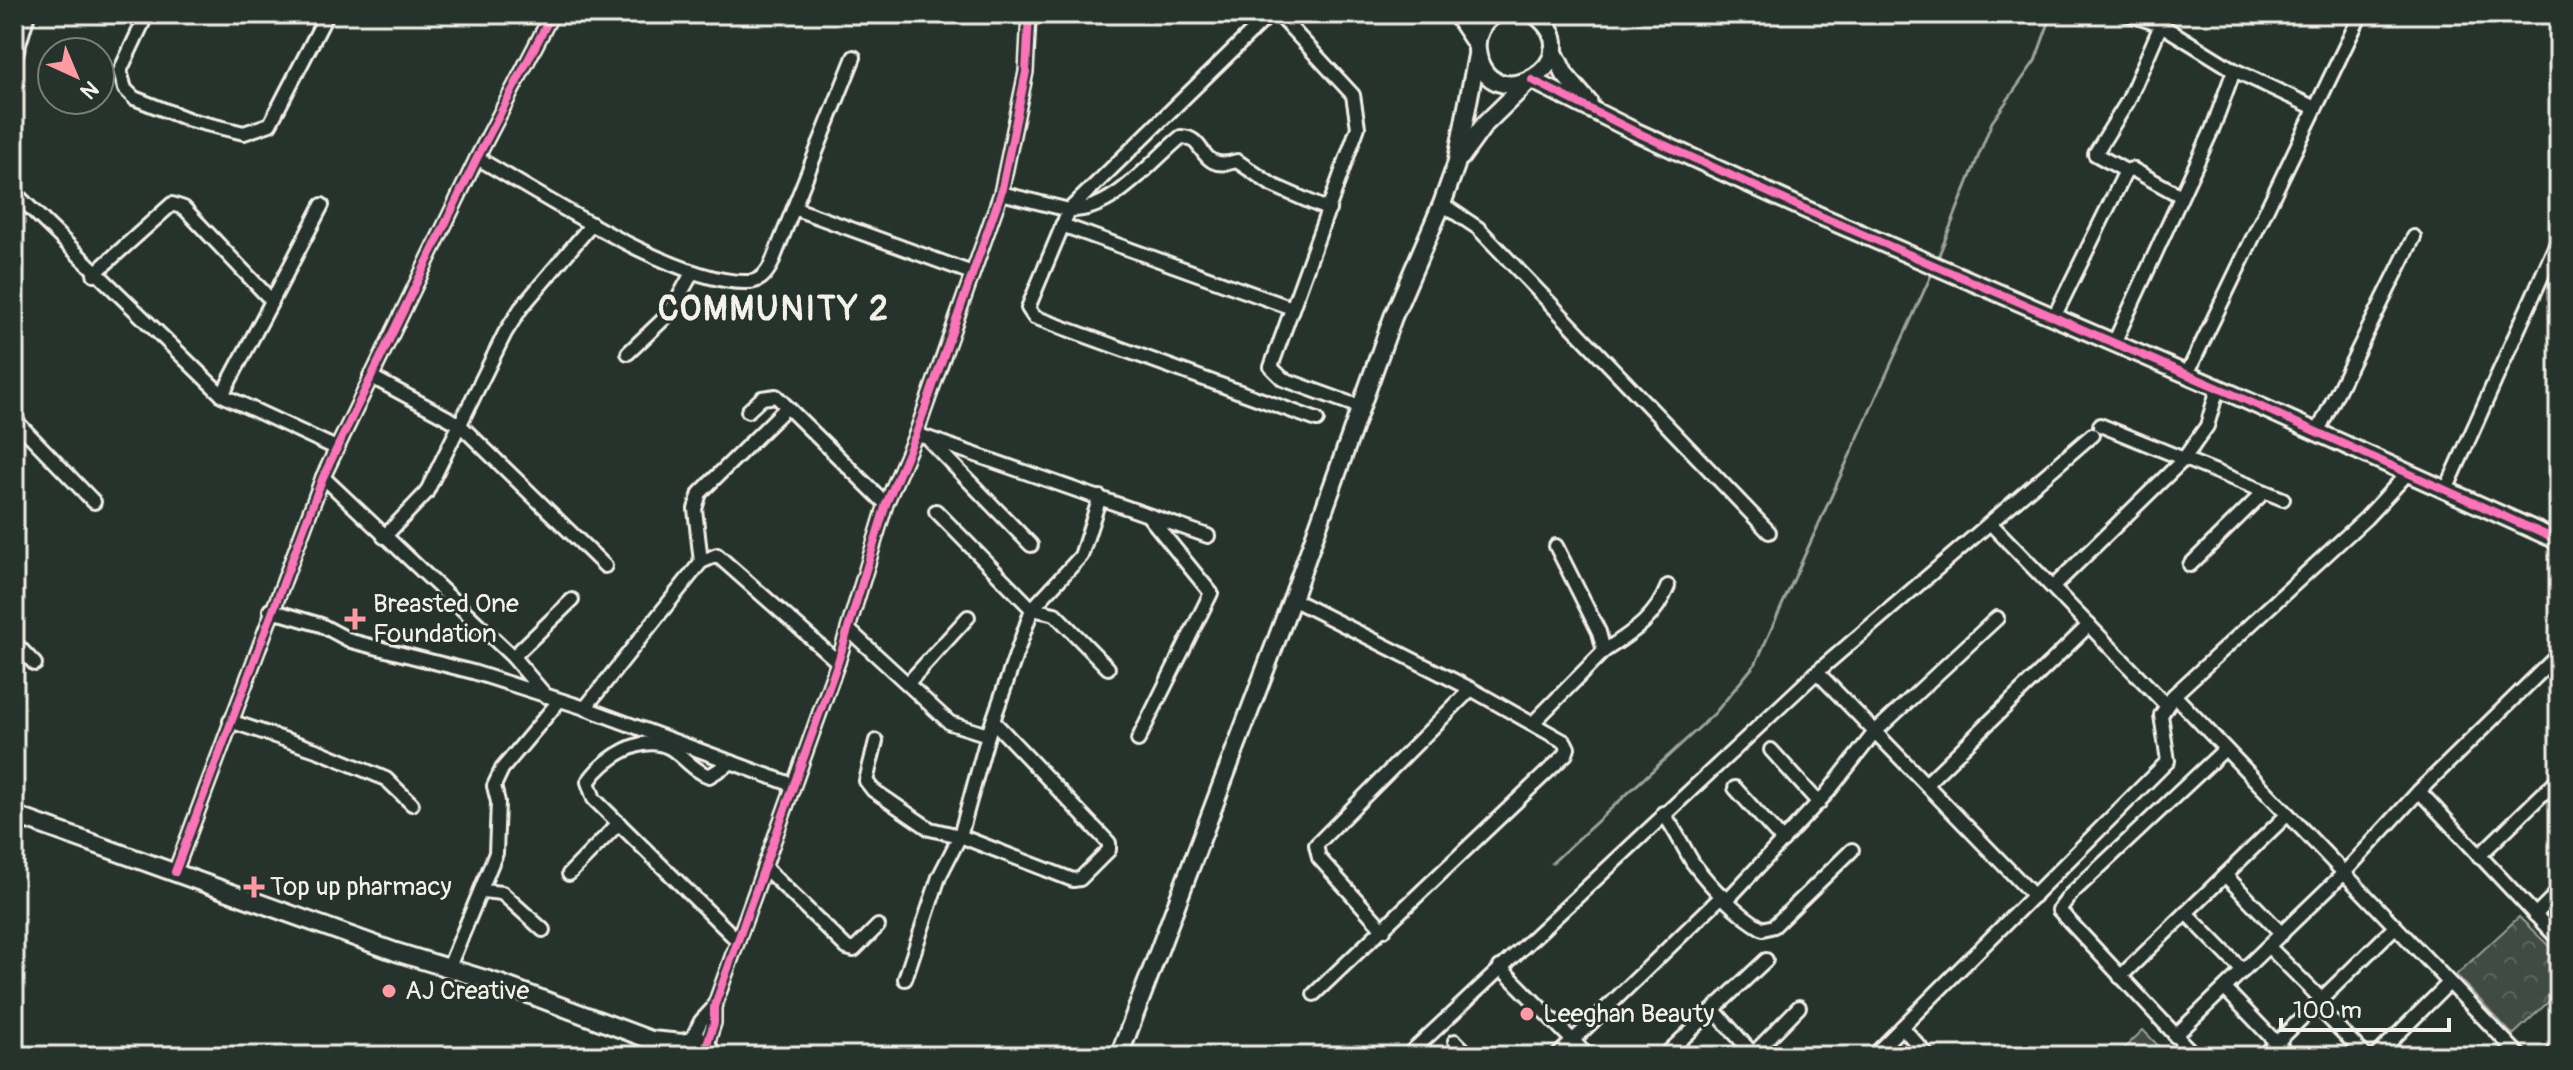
<svg xmlns="http://www.w3.org/2000/svg" width="2573" height="1070" font-family="Pangolin,sans-serif">
  <style>
    .green { fill: #414b45; stroke: #9a9e96; stroke-width: 2 }
    .park { fill: url(#park-crowns); stroke: #9a9e96; stroke-width: 2 }
    .lines { fill: none; stroke-linecap: round; stroke-linejoin: round }
    .stream { stroke: #9fa39b; stroke-width: 3 }
    .street-casing { stroke: #f4f1e8; stroke-width: 18 }
    .secondary-casing { stroke: #f4f1e8; stroke-width: 22 }
    .street { stroke: #26332d; stroke-width: 12 }
    .secondary { stroke: #26332d; stroke-width: 16 }
    .cycleway-casing { stroke: #26332d; stroke-width: 13 }
    .cycleway { stroke: #fb73b8; stroke-width: 8 }
    .poi-dot { fill: #ff9aa2; stroke: #26332d; stroke-width: 3 }
    .labels { text-anchor: middle; dominant-baseline: central; stroke-width: 6; stroke-linejoin: round; paint-order: stroke }
    .poi-label { font-size: 26px; fill: #f4f1e8; stroke: #26332d; text-anchor: start }
    .district-label { font-size: 34px; font-weight: bold; letter-spacing: 2px; fill: #f4f1e8; stroke: #26332d }
  </style>
  <defs>
    <pattern id="park-crowns" width="20" height="18" patternUnits="userSpaceOnUse" patternTransform="scale(2)"><rect width="20" height="18" fill="#414b45"/><path d="M2 6a3 3 0 1 1 6 0M12 15a3 3 0 1 1 6 0" fill="none" stroke="#5d6560"/></pattern>
  </defs>
  <rect width="100%" height="100%" fill="#26332d"/>
  <filter id="ink" filterUnits="userSpaceOnUse"><feTurbulence type="fractalNoise" baseFrequency=".0125" numOctaves="2"/><feDisplacementMap in="SourceGraphic" scale="16" xChannelSelector="R" yChannelSelector="G"/><feConvolveMatrix kernelMatrix="1 2 1 2 8 2 1 2 1" color-interpolation-filters="sRGB"/></filter>
  <g filter="url(#ink)">
    <!-- green -->
    <polygon class="green" points="2143,1030 2168,1056 2116,1056"/>
    <!-- park -->
    <polygon class="park" points="2519,917 2559,956 2559,992 2513,1035 2456,975"/>
    <g class="lines">
      <!-- stream -->
      <g class="stream">
        <polyline points="1937,260 1992,122 2035,61 2052,14"/>
        <polyline points="1552,863 1715,713 1756,663 1933,271"/>
      </g>
      <defs>
        <g id="street">
          <polyline points="147,14 120,71 125,89 134,98 190,120 244,133 270,124 327,14"/>
          <polyline points="1278,14 1353,95 1358,127 1271,367 1283,379 1360,407"/>
          <polyline points="2165,14 2161,25 2234,70 2313,107"/>
          <path d="M477,158C541,194 678,285 748,282C760,282 766,274 771,265L854,57"/>
          <polyline points="2126,171 2095,154 2128,101 2161,25 2127,14"/>
          <polyline points="14,192 222,395 336,448"/>
          <polyline points="1001,193 1069,210 1270,14"/>
          <polyline points="1442,204 1478,228 1769,532"/>
          <polyline points="796,209 972,273"/>
          <polyline points="1062,225 1292,308"/>
          <polyline points="94,274 172,204 184,208 272,301 222,395"/>
          <polyline points="272,301 322,205"/>
          <polyline points="2054,317 2126,171 2132,169 2181,196"/>
          <polyline points="2114,343 2212,130 2234,70"/>
          <polyline points="628,353 670,313 692,273"/>
          <polyline points="2187,374 2361,14"/>
          <polyline points="370,376 459,424 605,566"/>
          <polyline points="748,411 762,398 776,396 886,504"/>
          <polyline points="14,419 94,502"/>
          <path d="M1317,420L1034,317L1028,308L1069,210C1113,212 1149,163 1181,137C1208,137 1197,173 1237,161L1272,185L1329,210"/>
          <polyline points="2100,425 2283,499"/>
          <polyline points="2317,433 2414,237"/>
          <polyline points="916,434 1208,536"/>
          <polyline points="930,441 1031,545"/>
          <polyline points="323,477 513,657 546,696"/>
          <polyline points="2447,488 2559,238"/>
          <polyline points="936,511 1032,609 1055,614 1108,668"/>
          <polyline points="1991,524 2166,705"/>
          <polyline points="384,537 426,493 505,333 521,308 592,224"/>
          <polyline points="701,562 695,509 700,493 787,407"/>
          <polyline points="2190,565 2264,492"/>
          <polyline points="2053,587 2183,460 2207,426 2218,388"/>
          <polyline points="1292,599 1471,689 1565,742 1568,748 1566,754 1314,994"/>
          <polyline points="270,610 321,625 351,641 473,672 585,708 701,562 717,555 838,662"/>
          <polyline points="849,630 950,723 988,735"/>
          <polyline points="14,642 35,664"/>
          <path d="M1604,651C1633,632 1655,619 1668,586"/>
          <polyline points="513,657 572,600"/>
          <polyline points="1817,672 2034,896"/>
          <polyline points="908,683 968,617"/>
          <polyline points="2174,695 2344,873 2419,791 2559,654"/>
          <polyline points="585,708 793,785"/>
          <polyline points="230,721 319,751 386,779 412,804"/>
          <polyline points="1532,724 1604,651 1599,632 1556,546"/>
          <polyline points="1138,740 1211,593 1150,518"/>
          <polyline points="876,741 866,781 873,790 930,829 960,836 1073,880 1080,879 1109,850 1109,843 993,721"/>
          <polyline points="1771,750 1819,803"/>
          <path d="M732,762L709,776C694,771 685,758 672,749C643,731 604,759 588,782L594,799L738,941"/>
          <polyline points="1926,784 2089,625"/>
          <polyline points="1735,788 1783,841"/>
          <polyline points="2419,791 2559,940"/>
          <path d="M1663,813C1675,829 1683,847 1693,863C1710,886 1738,915 1763,929L1774,926L1852,850"/>
          <polyline points="2479,856 2559,778"/>
          <polyline points="765,868 847,948 854,950 878,926"/>
          <polyline points="175,872 323,477 477,158 552,14"/>
          <polyline points="569,874 619,823"/>
          <polyline points="2225,875 2282,934"/>
          <polyline points="482,891 502,893 543,930"/>
          <polyline points="1727,900 1828,792 1875,732 1997,618"/>
          <polyline points="2186,913 2243,971"/>
          <polyline points="2535,915 2559,891"/>
          <polyline points="1384,930 1319,858 1316,845 1471,689"/>
          <polyline points="2269,947 2321,999"/>
          <polyline points="449,967 496,853 498,802 494,786 502,769 559,701"/>
          <polyline points="1500,967 1588,1056"/>
          <polyline points="2120,977 2288,814"/>
          <polyline points="905,979 939,877 960,836 988,735 1032,609 1081,556 1100,497"/>
          <polyline points="2225,989 2289,1056"/>
          <polyline points="2316,1005 2366,1056"/>
          <polyline points="1714,1010 1753,1054"/>
          <polyline points="1902,1027 1928,1056"/>
          <polyline points="2175,1036 2344,873 2520,1056"/>
          <polyline points="692,1039 701,1021 714,1007"/>
          <polyline points="1455,1041 1470,1056"/>
          <polyline points="707,1044 714,1023 714,1007 838,662 886,504 916,434 1001,193 1026,72 1029,14"/>
          <polyline points="14,1053 21,1056"/>
          <polyline points="1407,1056 1817,672 2092,435"/>
          <polyline points="1557,1056 1723,895"/>
          <polyline points="1664,1056 1766,960"/>
          <polyline points="1751,1056 1799,1007"/>
          <polyline points="1873,1056 2168,761 2161,715 2174,695 2366,518 2408,473"/>
          <polyline points="2195,1056 2059,910 2071,894 2224,750"/>
          <polyline points="2263,1056 2394,928"/>
          <polyline points="2376,1056 2448,984"/>
          <polyline points="2551,1056 2559,1048"/>
        </g>
        <g id="secondary">
          <polyline points="1456,14 1476,44"/>
          <path d="M1496,14C1483,21 1475,35 1477,50C1486,125 1599,60 1534,14"/>
          <polyline points="1553,50 1565,75 1589,103"/>
          <polyline points="14,54 26,14"/>
          <polyline points="1532,80 1634,131 1820,216 2230,393 2559,541"/>
          <polyline points="1461,157 1484,125 1527,83"/>
          <polyline points="14,815 396,952 501,984 651,1040 672,1056"/>
          <polyline points="651,1040 683,1043 698,1039 707,1044 712,1056"/>
          <polyline points="1119,1056 1292,599 1393,317 1442,204 1456,165 1477,55"/>
        </g>
      </defs>
      <!-- street casing -->
      <use href="#street" class="street-casing"/>
      <!-- secondary casing -->
      <use href="#secondary" class="secondary-casing"/>
      <!-- street -->
      <use href="#street" class="street"/>
      <!-- secondary -->
      <use href="#secondary" class="secondary"/>
      <defs>
        <g id="cycleway">
          <polyline points="1532,80 1634,131 1820,216 2230,393 2559,541"/>
          <polyline points="175,872 323,477 477,158 552,14"/>
          <polyline points="707,1044 714,1023 714,1007 838,662 886,504 916,434 1001,193 1026,72 1029,14"/>
        </g>
      </defs>
      <!-- cycleway casing -->
      <use href="#cycleway" class="cycleway-casing"/>
      <!-- cycleway -->
      <use href="#cycleway" class="cycleway"/>
    </g>
  </g>
  <!-- markers -->
  <g class="poi-dot">
    <path d="M351 607h8v8h8v8h-8v8h-8v-8h-8v-8h8z"/>
    <path d="M250 875h8v8h8v8h-8v8h-8v-8h-8v-8h8z"/>
    <circle cx="389" cy="991" r="8"/>
    <circle cx="1527" cy="1014" r="8"/>
  </g>
  <g class="labels">
    <!-- poi labels -->
    <g class="poi-label">
      <text x="373" y="604">Breasted One<tspan x="373" dy="30">Foundation</tspan></text>
      <text x="270" y="887">Top up pharmacy</text>
      <text x="405" y="991">AJ Creative</text>
      <text x="1543" y="1014">Leeghan Beauty</text>
    </g>
    <!-- district labels -->
    <g class="district-label">
      <text x="774" y="309">COMMUNITY 2</text>
    </g>
  </g>
  <!-- margin -->
  <rect width="2573" height="1070" fill="none" stroke="#26332d" stroke-width="48"/>
  <rect x="24" y="24" width="2525" height="1022" fill="none" stroke="#f4f1e8" stroke-width="3" filter="url(#ink)"/>
  <!-- north arrow -->
  <g transform="translate(76 76) rotate(136)"><circle r="38" fill="#26332d" stroke="#787f78" stroke-width="2"/>
  <path d="M0-6L14 30L0 20L-14 30Z" fill="#ff9aa2"/>
  <text y="-12" font-size="22" font-weight="bold" text-anchor="middle" fill="#f4f1e8">N</text>
  </g>
  <!-- scale -->
  <path d="M2281 1018v12h168v-12" fill="none" stroke="#f4f1e8" stroke-width="4"/>
  <text x="2293" y="1018" font-size="24" fill="#f4f1e8" stroke="#26332d" stroke-width="6" paint-order="stroke">100 m</text>
</svg>
